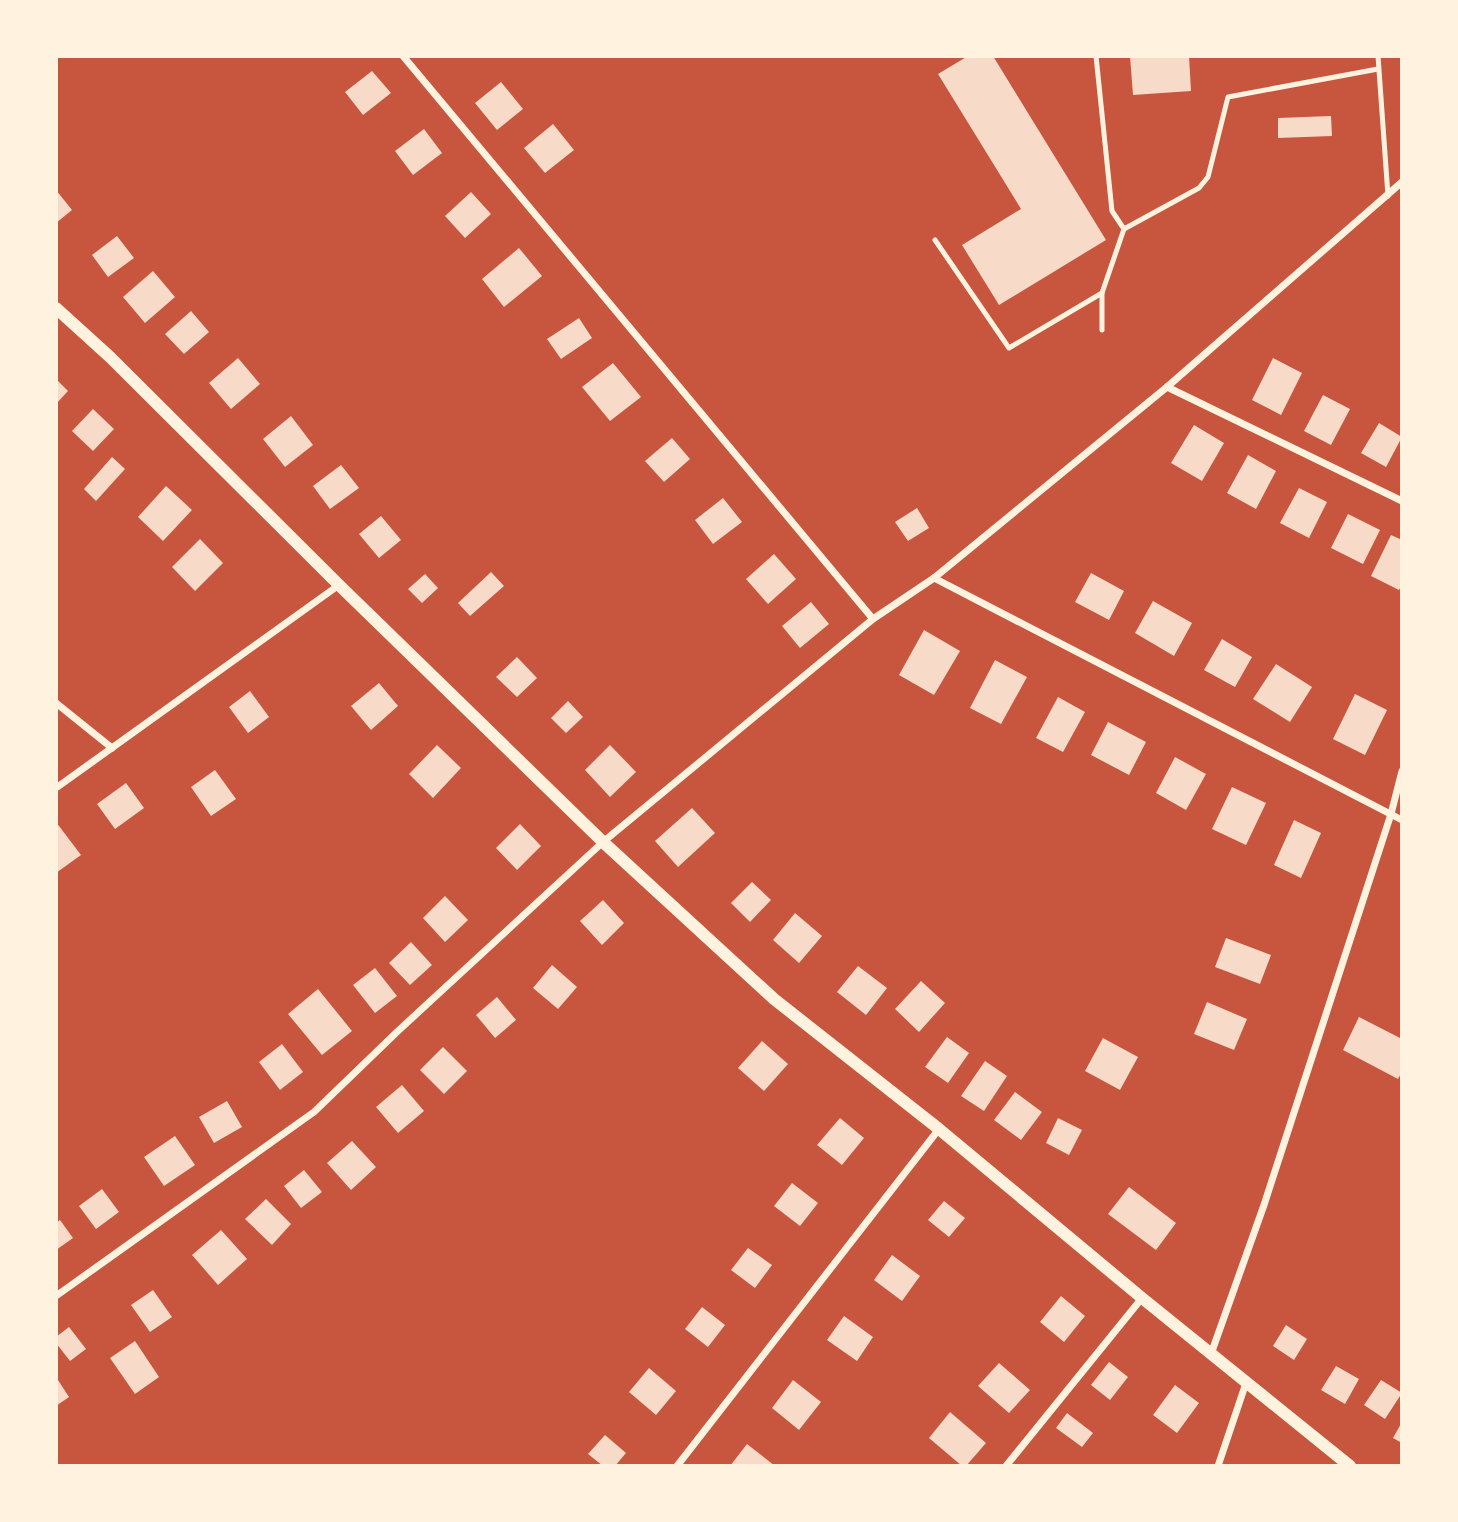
<svg xmlns="http://www.w3.org/2000/svg" width="1458" height="1522" font-family="'DejaVu Sans',sans-serif">
  <style>
    .building { fill: #f7dbc8 }
    .lines { fill: none; stroke-linecap: round; stroke-linejoin: round }
    .service { stroke: #fff3e0; stroke-width: 5 }
    .minor { stroke: #fff3e0; stroke-width: 7 }
    .tertiary { stroke: #fff3e0; stroke-width: 12 }
  </style>
  <rect width="100%" height="100%" fill="#c8553d"/>
  <!-- building -->
  <g class="building">
    <polygon points="968,56 993,56 1106,240 999,305 962,245 1021,209 938,74"/>
    <polygon points="1130,56 1189,56 1191,91 1133,95"/>
    <polygon points="372,71 391,93 363,115 345,92"/>
    <polygon points="501,82 523,109 497,130 475,103"/>
    <polygon points="1331,116 1332,136 1278,138 1278,118"/>
    <polygon points="553,124 574,150 545,173 524,148"/>
    <polygon points="424,129 442,153 413,175 395,151"/>
    <polygon points="56,190 72,210 56,223"/>
    <polygon points="471,192 491,214 465,238 445,216"/>
    <polygon points="117,236 134,258 108,277 92,255"/>
    <polygon points="519,248 542,276 504,307 482,279"/>
    <polygon points="153,271 175,297 145,323 123,297"/>
    <polygon points="191,311 209,332 184,354 165,334"/>
    <polygon points="579,318 592,338 561,359 547,339"/>
    <polygon points="238,358 260,384 231,409 209,383"/>
    <polygon points="1273,358 1302,373 1281,415 1252,400"/>
    <polygon points="613,363 641,397 610,421 582,387"/>
    <polygon points="56,379 68,391 56,404"/>
    <polygon points="1323,395 1350,409 1331,445 1304,431"/>
    <polygon points="93,409 114,429 93,451 72,431"/>
    <polygon points="291,416 313,445 285,467 263,439"/>
    <polygon points="1379,423 1402,437 1386,467 1361,453"/>
    <polygon points="1194,425 1224,443 1202,481 1171,463"/>
    <polygon points="672,438 690,459 664,482 645,461"/>
    <polygon points="1248,455 1276,471 1256,509 1227,493"/>
    <polygon points="112,457 125,469 96,501 84,489"/>
    <polygon points="341,465 359,488 330,509 313,486"/>
    <polygon points="166,486 192,510 163,541 138,517"/>
    <polygon points="1299,488 1327,502 1309,538 1280,523"/>
    <polygon points="723,498 742,522 713,544 695,520"/>
    <polygon points="917,508 929,528 908,541 895,522"/>
    <polygon points="1348,514 1380,530 1363,564 1331,548"/>
    <polygon points="381,516 401,540 379,558 359,534"/>
    <polygon points="1391,535 1402,540 1402,585 1399,590 1371,576"/>
    <polygon points="200,539 223,563 195,591 172,567"/>
    <polygon points="774,554 796,579 768,604 746,579"/>
    <polygon points="491,572 504,586 470,616 458,603"/>
    <polygon points="1091,573 1124,591 1109,620 1075,602"/>
    <polygon points="425,574 438,588 422,603 408,589"/>
    <polygon points="1153,601 1192,623 1174,656 1135,633"/>
    <polygon points="811,602 829,624 800,648 782,626"/>
    <polygon points="924,630 960,651 934,695 899,675"/>
    <polygon points="1222,639 1252,657 1235,687 1204,670"/>
    <polygon points="517,657 537,678 517,697 496,677"/>
    <polygon points="995,660 1027,677 1001,724 970,708"/>
    <polygon points="1276,664 1312,687 1290,722 1253,699"/>
    <polygon points="379,683 398,706 371,730 351,706"/>
    <polygon points="250,691 269,717 248,733 229,707"/>
    <polygon points="1355,694 1387,710 1365,755 1333,739"/>
    <polygon points="1058,697 1085,712 1063,752 1036,738"/>
    <polygon points="568,701 583,717 566,733 551,718"/>
    <polygon points="1108,722 1146,742 1129,775 1091,755"/>
    <polygon points="437,745 461,768 433,798 409,774"/>
    <polygon points="610,745 636,772 610,797 585,770"/>
    <polygon points="1175,757 1206,774 1186,810 1156,793"/>
    <polygon points="215,770 236,799 211,816 191,787"/>
    <polygon points="126,783 144,808 115,829 97,804"/>
    <polygon points="1232,787 1266,803 1246,845 1212,829"/>
    <polygon points="692,808 715,833 678,867 655,841"/>
    <polygon points="1294,820 1321,833 1301,878 1274,865"/>
    <polygon points="56,822 81,855 56,873"/>
    <polygon points="520,824 541,846 517,870 496,848"/>
    <polygon points="752,882 771,900 750,922 731,903"/>
    <polygon points="445,896 468,920 445,942 423,918"/>
    <polygon points="603,900 624,923 602,945 580,921"/>
    <polygon points="795,913 822,936 799,963 773,940"/>
    <polygon points="1226,938 1271,955 1260,984 1215,967"/>
    <polygon points="411,942 432,965 410,985 389,963"/>
    <polygon points="552,965 577,987 558,1009 533,988"/>
    <polygon points="858,966 887,988 866,1015 837,992"/>
    <polygon points="375,968 397,996 375,1013 353,985"/>
    <polygon points="921,981 945,1003 919,1032 895,1009"/>
    <polygon points="318,989 352,1031 322,1055 288,1014"/>
    <polygon points="497,997 516,1020 495,1038 476,1015"/>
    <polygon points="1207,1002 1247,1019 1234,1050 1194,1034"/>
    <polygon points="1359,1017 1402,1039 1402,1072 1398,1079 1343,1050"/>
    <polygon points="947,1037 969,1053 948,1083 925,1067"/>
    <polygon points="1103,1038 1138,1057 1120,1090 1085,1071"/>
    <polygon points="762,1041 788,1064 764,1091 738,1068"/>
    <polygon points="282,1044 303,1072 280,1090 259,1062"/>
    <polygon points="443,1047 467,1071 444,1094 420,1070"/>
    <polygon points="985,1061 1007,1076 984,1111 961,1096"/>
    <polygon points="402,1085 424,1111 398,1133 376,1107"/>
    <polygon points="1015,1092 1042,1112 1021,1140 994,1120"/>
    <polygon points="227,1101 242,1127 214,1143 199,1117"/>
    <polygon points="840,1118 864,1138 842,1165 817,1145"/>
    <polygon points="1058,1118 1082,1130 1069,1155 1046,1143"/>
    <polygon points="175,1136 195,1165 164,1186 144,1157"/>
    <polygon points="352,1141 376,1167 351,1190 327,1163"/>
    <polygon points="304,1170 322,1192 301,1208 284,1186"/>
    <polygon points="792,1183 818,1203 800,1226 774,1206"/>
    <polygon points="1129,1187 1176,1223 1156,1250 1108,1214"/>
    <polygon points="102,1189 119,1212 96,1229 79,1206"/>
    <polygon points="266,1199 291,1224 272,1245 245,1219"/>
    <polygon points="944,1201 965,1218 949,1237 928,1220"/>
    <polygon points="60,1220 73,1238 56,1250 56,1223"/>
    <polygon points="221,1230 247,1259 218,1285 192,1255"/>
    <polygon points="748,1248 772,1265 755,1288 731,1270"/>
    <polygon points="892,1255 920,1276 902,1301 874,1280"/>
    <polygon points="153,1290 172,1317 150,1332 131,1305"/>
    <polygon points="1061,1296 1085,1316 1064,1342 1040,1322"/>
    <polygon points="702,1307 725,1325 708,1347 685,1329"/>
    <polygon points="844,1316 873,1337 857,1361 827,1340"/>
    <polygon points="1286,1325 1307,1339 1294,1360 1273,1346"/>
    <polygon points="69,1327 86,1349 70,1361 56,1343 56,1337"/>
    <polygon points="135,1341 159,1377 135,1394 110,1358"/>
    <polygon points="1109,1362 1128,1377 1110,1400 1091,1385"/>
    <polygon points="999,1363 1030,1390 1009,1413 978,1386"/>
    <polygon points="1336,1366 1359,1379 1345,1404 1321,1390"/>
    <polygon points="649,1368 676,1391 656,1415 629,1392"/>
    <polygon points="56,1377 69,1397 56,1406"/>
    <polygon points="793,1380 821,1402 799,1430 772,1408"/>
    <polygon points="1381,1380 1402,1393 1385,1419 1364,1405"/>
    <polygon points="1175,1385 1199,1403 1177,1433 1153,1415"/>
    <polygon points="950,1412 986,1443 966,1466 962,1466 929,1438"/>
    <polygon points="1067,1413 1093,1433 1082,1447 1056,1428"/>
    <polygon points="1402,1422 1402,1443 1393,1438"/>
    <polygon points="605,1435 626,1453 615,1466 603,1466 588,1454"/>
    <polygon points="747,1444 775,1466 730,1466"/>
  </g>
  <g class="lines">
    <!-- service -->
    <g class="service">
      <polyline points="1096,56 1112,211 1124,229"/>
      <polyline points="1378,56 1388,196"/>
      <polyline points="935,240 1009,348 1102,293 1124,229 1199,188 1208,177 1228,97 1378,69"/>
      <polyline points="1102,293 1102,330"/>
    </g>
    <!-- minor -->
    <g class="minor">
      <polyline points="403,56 873,619"/>
      <polyline points="1167,387 1402,501"/>
      <polyline points="934,578 1402,820"/>
      <polyline points="56,703 112,748"/>
      <polyline points="56,788 339,585"/>
      <polyline points="56,1296 314,1112 398,1031 603,842 873,619 934,578 1167,387 1402,182"/>
      <polyline points="1211,1354 1264,1205 1391,814 1402,771"/>
      <polyline points="677,1466 939,1129"/>
      <polyline points="1006,1466 1142,1298"/>
      <polyline points="1218,1466 1246,1383"/>
    </g>
    <!-- tertiary -->
    <polyline class="tertiary" points="56,308 110,357 339,585 603,842 774,999 939,1129 1142,1298 1350,1466"/>
  </g>
  <!-- border -->
  <rect width="1458" height="1522" fill="none" stroke="#fff3e0" stroke-width="116"/>
</svg>
